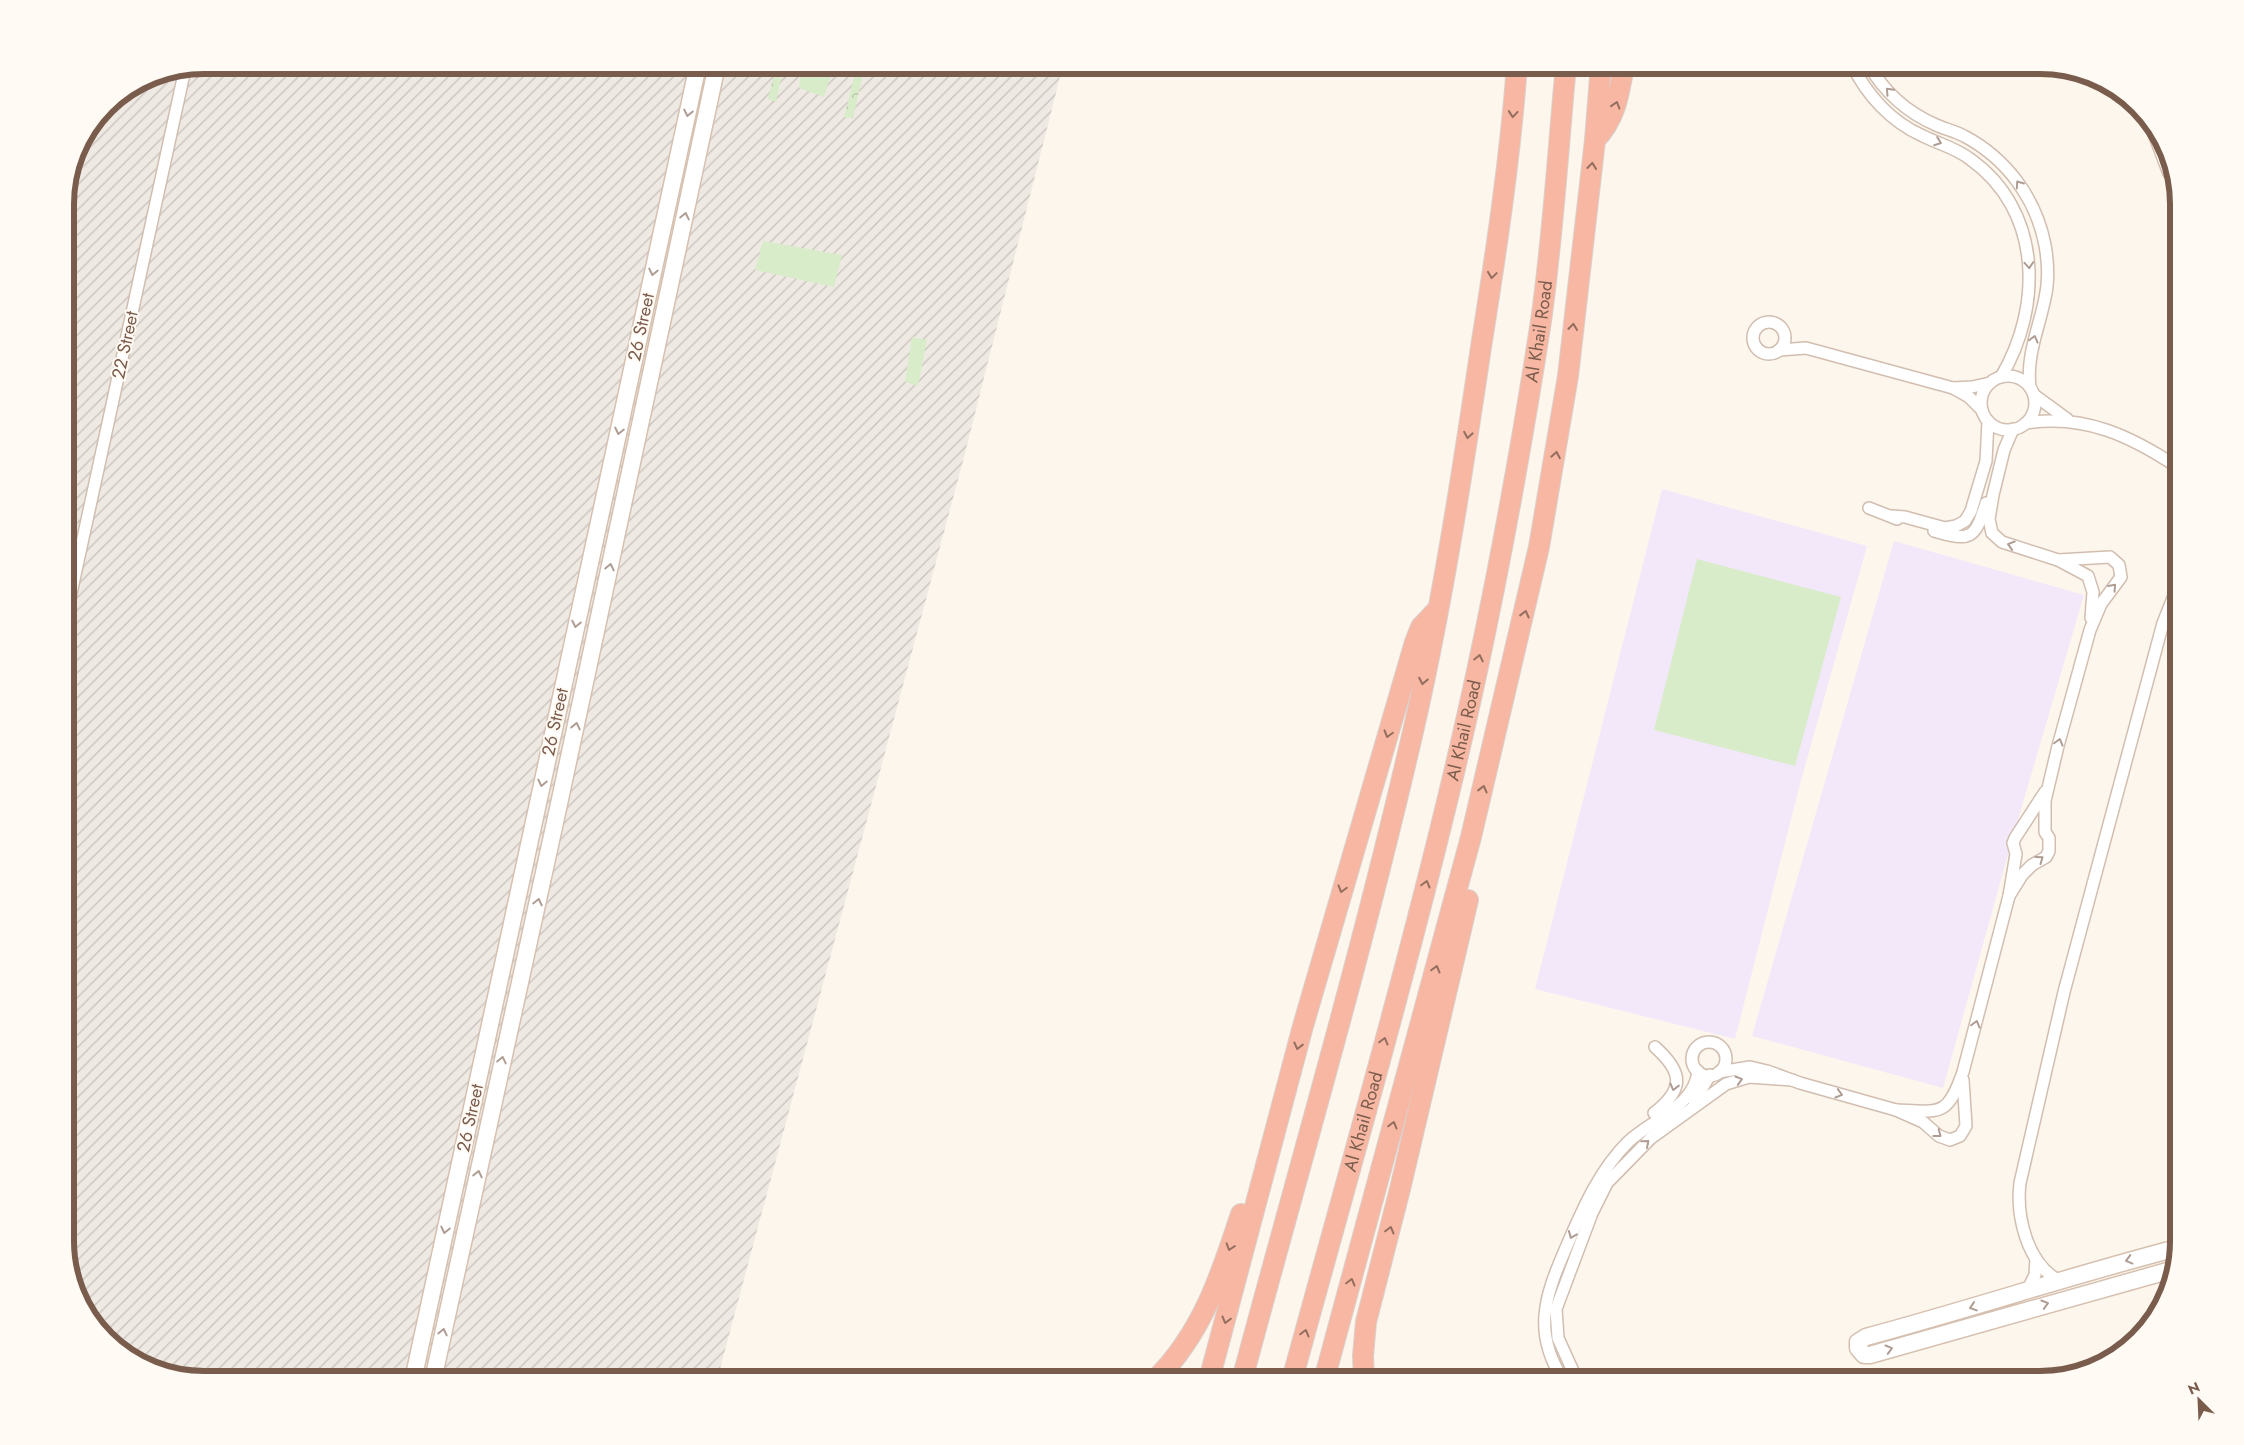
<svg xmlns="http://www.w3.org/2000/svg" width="2244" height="1445" font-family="Jost,sans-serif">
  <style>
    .industrial { fill: url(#industrial-furrows) }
    .education { fill: #f3e8fa }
    .park { fill: url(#park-crowns) }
    .pitch { fill: #d8ecc9 }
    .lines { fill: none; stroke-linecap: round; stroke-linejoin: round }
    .street-casing { stroke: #d1beb0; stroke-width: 14 }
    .secondary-casing { stroke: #d6c0b0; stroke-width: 19 }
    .highway-casing { stroke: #dad1cd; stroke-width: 22 }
    .street { stroke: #fff; stroke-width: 11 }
    .secondary { stroke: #fff; stroke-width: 16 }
    .highway { stroke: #f7b7a3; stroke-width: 20 }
    .oneway { stroke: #af9d94 }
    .oneway2 { stroke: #936e5e }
    .labels { text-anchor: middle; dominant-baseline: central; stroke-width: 4; stroke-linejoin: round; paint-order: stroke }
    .street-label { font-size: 18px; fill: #7a5c4d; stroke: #fffaf3 }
    .rim { fill: none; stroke: #7a5c4d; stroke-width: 6 }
  </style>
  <defs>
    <pattern id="industrial-furrows" width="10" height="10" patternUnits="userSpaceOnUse" patternTransform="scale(1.25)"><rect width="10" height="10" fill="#efe9e4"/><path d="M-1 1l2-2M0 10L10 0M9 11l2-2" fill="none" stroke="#c7c0bb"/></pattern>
    <pattern id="park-crowns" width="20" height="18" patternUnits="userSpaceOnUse" patternTransform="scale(1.25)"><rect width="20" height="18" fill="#d8ecc9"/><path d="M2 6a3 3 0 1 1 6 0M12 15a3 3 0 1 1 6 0" fill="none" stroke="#b4c2a5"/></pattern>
  </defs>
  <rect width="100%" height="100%" fill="#fdf6ec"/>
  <!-- industrial -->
  <polygon class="industrial" points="204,65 1063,65 963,461 717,1380 204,1380 127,1357 83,1310 65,1250 65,195 76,150 106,105 151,75"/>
  <!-- education -->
  <g class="education">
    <polygon points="1662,489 1867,546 1800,784 1735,1039 1535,989"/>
    <polygon points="1894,541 2084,595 2014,833 1943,1088 1752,1036"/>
  </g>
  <!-- park -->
  <g class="park">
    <polygon points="776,65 784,65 776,102 768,99"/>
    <polygon points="857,65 865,65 853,118 844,117"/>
  </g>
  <!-- pitch -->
  <g class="pitch">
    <polygon points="802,65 834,65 824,97 799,88"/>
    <polygon points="763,241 842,255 834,287 755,270"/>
    <polygon points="912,337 927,340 918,386 905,382"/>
    <polygon points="1697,559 1841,597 1795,766 1654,730"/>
  </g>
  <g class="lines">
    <defs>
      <g id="street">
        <path d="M1852,65C1867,95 1891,122 1923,136C1939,144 1956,148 1970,159C2042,210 2043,306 2001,377"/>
        <path d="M1869,65C1884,92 1908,113 1936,125C1945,129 1955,131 1964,136C2006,158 2036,198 2045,245C2048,262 2049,281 2045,298C2039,328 2026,356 2030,387"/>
        <circle cx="1769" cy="338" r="16"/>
        <polyline points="1779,350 1806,348 1953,388 1969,397 1982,410"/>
        <circle cx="2008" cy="403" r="27"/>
        <polyline points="1953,388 1972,387 1990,383"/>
        <polyline points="2034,395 2067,419"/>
        <path d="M2026,423C2085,414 2131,436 2179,468"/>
        <polyline points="2013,429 2004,450 1993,495 1989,519 1992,533 2002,542 2058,560 2088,576 2093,592 2091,618"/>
        <polyline points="1869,508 1897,519"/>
        <polyline points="1892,516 1905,517 1945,528 1956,526 1965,521 1971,511 1986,461 1988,421"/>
        <path d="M1934,531C1971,542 1975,539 1986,503"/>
        <polyline points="65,621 185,69"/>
        <polyline points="2009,896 2022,875 2032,865 2046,857 2049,851 2049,838 2045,832 2045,801 2058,746 2090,630 2101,604 2121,577 2119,565 2110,557 2058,560"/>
        <circle cx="1709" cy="1059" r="17"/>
        <polyline points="1719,1072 1750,1067 1767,1071 1800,1083 1896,1110 1923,1122 1939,1136 1950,1140 1960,1136 1966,1126 1963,1080"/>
        <polyline points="1694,1102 1710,1075"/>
        <path d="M1896,1110C1941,1112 1947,1117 1963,1072L2009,896L2016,854L2013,843L2015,838L2045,792"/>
        <path d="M1654,1113C1685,1089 1683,1072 1655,1047"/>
        <path d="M2058,1280C2027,1263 2016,1216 2020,1183L2064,992L2163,623L2179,583"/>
        <polyline points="2028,1289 2035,1275 2036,1259"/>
        <path d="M1563,1380C1551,1361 1543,1338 1545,1315C1547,1292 1556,1271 1565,1250C1582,1211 1598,1172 1628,1142C1651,1120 1695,1106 1698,1071"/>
        <polyline points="1577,1380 1558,1338 1556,1309 1592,1213 1607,1183 1651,1138 1726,1084 1749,1077 1792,1080"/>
      </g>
      <g id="secondary">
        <polyline points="2154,127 2171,172"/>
        <path d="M2171,1270L1870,1355H1864L1858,1348V1342L1866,1337C1970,1309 2073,1275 2177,1248"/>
        <polyline points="413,1380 698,65"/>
        <polyline points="433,1380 559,804 717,65"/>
      </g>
      <g id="highway">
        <path d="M1595,140C1616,118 1619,94 1624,65"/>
        <path d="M1155,1380C1202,1334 1221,1275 1241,1214"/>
        <polyline points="1209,1380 1303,1026 1415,642 1421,627 1437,610"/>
        <path d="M1242,1380C1298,1171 1359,963 1408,753C1440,619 1461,482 1481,347C1496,253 1510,160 1517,65"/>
        <path id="s1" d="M1292,1380C1346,1182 1403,985 1451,785C1488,632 1517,476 1541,321C1553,236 1558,150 1566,65"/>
        <polyline points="1324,1380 1471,837 1539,547 1568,376 1595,140 1601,65"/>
        <polyline points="1364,1380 1363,1356 1366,1322 1400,1189 1468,900"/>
      </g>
    </defs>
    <!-- street casing -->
    <use href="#street" class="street-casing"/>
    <!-- secondary casing -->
    <use href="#secondary" class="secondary-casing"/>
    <!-- highway casing -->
    <use href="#highway" class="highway-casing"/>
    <!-- street -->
    <use href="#street" class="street"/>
    <!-- secondary -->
    <use href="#secondary" class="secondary"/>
    <!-- highway -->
    <use href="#highway" class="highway"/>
  </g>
  <!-- one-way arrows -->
  <defs><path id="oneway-chevron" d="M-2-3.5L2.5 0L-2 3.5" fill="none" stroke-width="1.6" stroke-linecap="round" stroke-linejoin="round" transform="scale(1.25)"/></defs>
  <g class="oneway">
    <use href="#oneway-chevron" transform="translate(1889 91) rotate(-133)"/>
    <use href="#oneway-chevron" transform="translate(688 113) rotate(102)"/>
    <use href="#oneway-chevron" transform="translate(1938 142) rotate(20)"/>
    <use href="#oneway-chevron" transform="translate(2019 184) rotate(-125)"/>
    <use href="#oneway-chevron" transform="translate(685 216) rotate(-78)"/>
    <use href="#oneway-chevron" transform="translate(2029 265) rotate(86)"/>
    <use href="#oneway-chevron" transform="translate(653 272) rotate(102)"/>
    <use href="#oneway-chevron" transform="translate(2034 339) rotate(-75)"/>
    <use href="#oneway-chevron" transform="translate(619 431) rotate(102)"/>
    <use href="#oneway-chevron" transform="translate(2011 545) rotate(-163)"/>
    <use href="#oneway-chevron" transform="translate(610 567) rotate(-78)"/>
    <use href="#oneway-chevron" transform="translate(2113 587) rotate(-48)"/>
    <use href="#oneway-chevron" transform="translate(576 624) rotate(102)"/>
    <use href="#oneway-chevron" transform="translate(576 726) rotate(-78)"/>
    <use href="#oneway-chevron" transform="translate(2059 742) rotate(-75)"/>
    <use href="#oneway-chevron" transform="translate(542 783) rotate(102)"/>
    <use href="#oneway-chevron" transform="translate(2040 859) rotate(-36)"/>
    <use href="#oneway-chevron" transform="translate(538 902) rotate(-77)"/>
    <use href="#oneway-chevron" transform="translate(1976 1024) rotate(-75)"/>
    <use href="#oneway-chevron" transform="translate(502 1060) rotate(-78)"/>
    <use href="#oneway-chevron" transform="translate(1739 1080) rotate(-16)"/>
    <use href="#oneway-chevron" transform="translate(1674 1087) rotate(104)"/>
    <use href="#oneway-chevron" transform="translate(1839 1094) rotate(16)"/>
    <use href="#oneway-chevron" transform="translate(1938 1134) rotate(38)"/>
    <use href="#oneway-chevron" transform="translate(1646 1143) rotate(-41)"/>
    <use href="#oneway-chevron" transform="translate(478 1174) rotate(-78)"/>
    <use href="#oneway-chevron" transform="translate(445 1230) rotate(102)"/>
    <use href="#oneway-chevron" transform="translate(1572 1235) rotate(113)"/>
    <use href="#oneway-chevron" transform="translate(2129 1260) rotate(165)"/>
    <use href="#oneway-chevron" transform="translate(2045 1304) rotate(-16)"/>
    <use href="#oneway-chevron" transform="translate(1973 1307) rotate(162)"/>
    <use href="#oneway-chevron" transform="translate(443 1332) rotate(-77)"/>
    <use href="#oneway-chevron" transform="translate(1889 1349) rotate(-16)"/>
  </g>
  <g class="oneway2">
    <use href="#oneway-chevron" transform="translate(1616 105) rotate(-73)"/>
    <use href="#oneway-chevron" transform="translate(1513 114) rotate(95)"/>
    <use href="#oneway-chevron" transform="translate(1592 166) rotate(-84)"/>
    <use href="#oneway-chevron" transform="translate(1492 275) rotate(98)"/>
    <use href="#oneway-chevron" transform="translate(1573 327) rotate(-84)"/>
    <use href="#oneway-chevron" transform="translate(1468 435) rotate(100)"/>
    <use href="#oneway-chevron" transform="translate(1556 455) rotate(-80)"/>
    <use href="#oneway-chevron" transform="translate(1525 614) rotate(-76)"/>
    <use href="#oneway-chevron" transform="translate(1479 658) rotate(-78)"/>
    <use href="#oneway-chevron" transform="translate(1423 681) rotate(101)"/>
    <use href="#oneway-chevron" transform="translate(1388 734) rotate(106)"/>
    <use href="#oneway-chevron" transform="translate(1483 789) rotate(-76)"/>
    <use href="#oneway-chevron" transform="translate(1426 884) rotate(-75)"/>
    <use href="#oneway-chevron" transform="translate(1342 889) rotate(106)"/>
    <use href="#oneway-chevron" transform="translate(1436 969) rotate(-75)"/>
    <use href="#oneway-chevron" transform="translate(1384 1041) rotate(-75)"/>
    <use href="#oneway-chevron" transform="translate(1298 1046) rotate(104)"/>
    <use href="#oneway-chevron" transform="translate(1393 1125) rotate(-75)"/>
    <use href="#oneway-chevron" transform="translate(1390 1230) rotate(-75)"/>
    <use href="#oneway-chevron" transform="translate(1230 1247) rotate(108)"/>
    <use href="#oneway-chevron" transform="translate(1351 1282) rotate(-75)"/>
    <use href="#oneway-chevron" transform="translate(1226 1320) rotate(105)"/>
    <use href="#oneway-chevron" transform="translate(1305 1333) rotate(-75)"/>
  </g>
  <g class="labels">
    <!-- street labels -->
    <g class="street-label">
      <text transform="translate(641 327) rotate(-78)">26 Street</text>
      <text stroke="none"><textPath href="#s1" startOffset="1078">Al Khail Road</textPath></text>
      <text transform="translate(125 345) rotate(-78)">22 Street</text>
      <text transform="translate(555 722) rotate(-78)">26 Street</text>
      <text stroke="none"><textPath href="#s1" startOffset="672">Al Khail Road</textPath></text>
      <text transform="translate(470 1118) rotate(-78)">26 Street</text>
      <text stroke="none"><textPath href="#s1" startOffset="268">Al Khail Road</textPath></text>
    </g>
  </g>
  <!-- crop -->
  <path d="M0 0H2244V1445H0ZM204 74H2040A130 130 0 0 1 2170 204V1241A130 130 0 0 1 2040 1371H204A130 130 0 0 1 74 1241V204A130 130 0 0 1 204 74Z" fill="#fffaf3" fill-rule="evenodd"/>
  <path class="rim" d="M204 74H2040A130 130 0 0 1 2170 204V1241A130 130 0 0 1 2040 1371H204A130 130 0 0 1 74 1241V204A130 130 0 0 1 204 74Z"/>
  <!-- north arrow -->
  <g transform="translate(2199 1400) rotate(336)" stroke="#fffaf3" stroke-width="4" paint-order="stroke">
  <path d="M0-4L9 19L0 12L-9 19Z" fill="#7a5c4d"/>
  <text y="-8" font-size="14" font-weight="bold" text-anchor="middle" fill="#7a5c4d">N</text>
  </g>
</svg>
